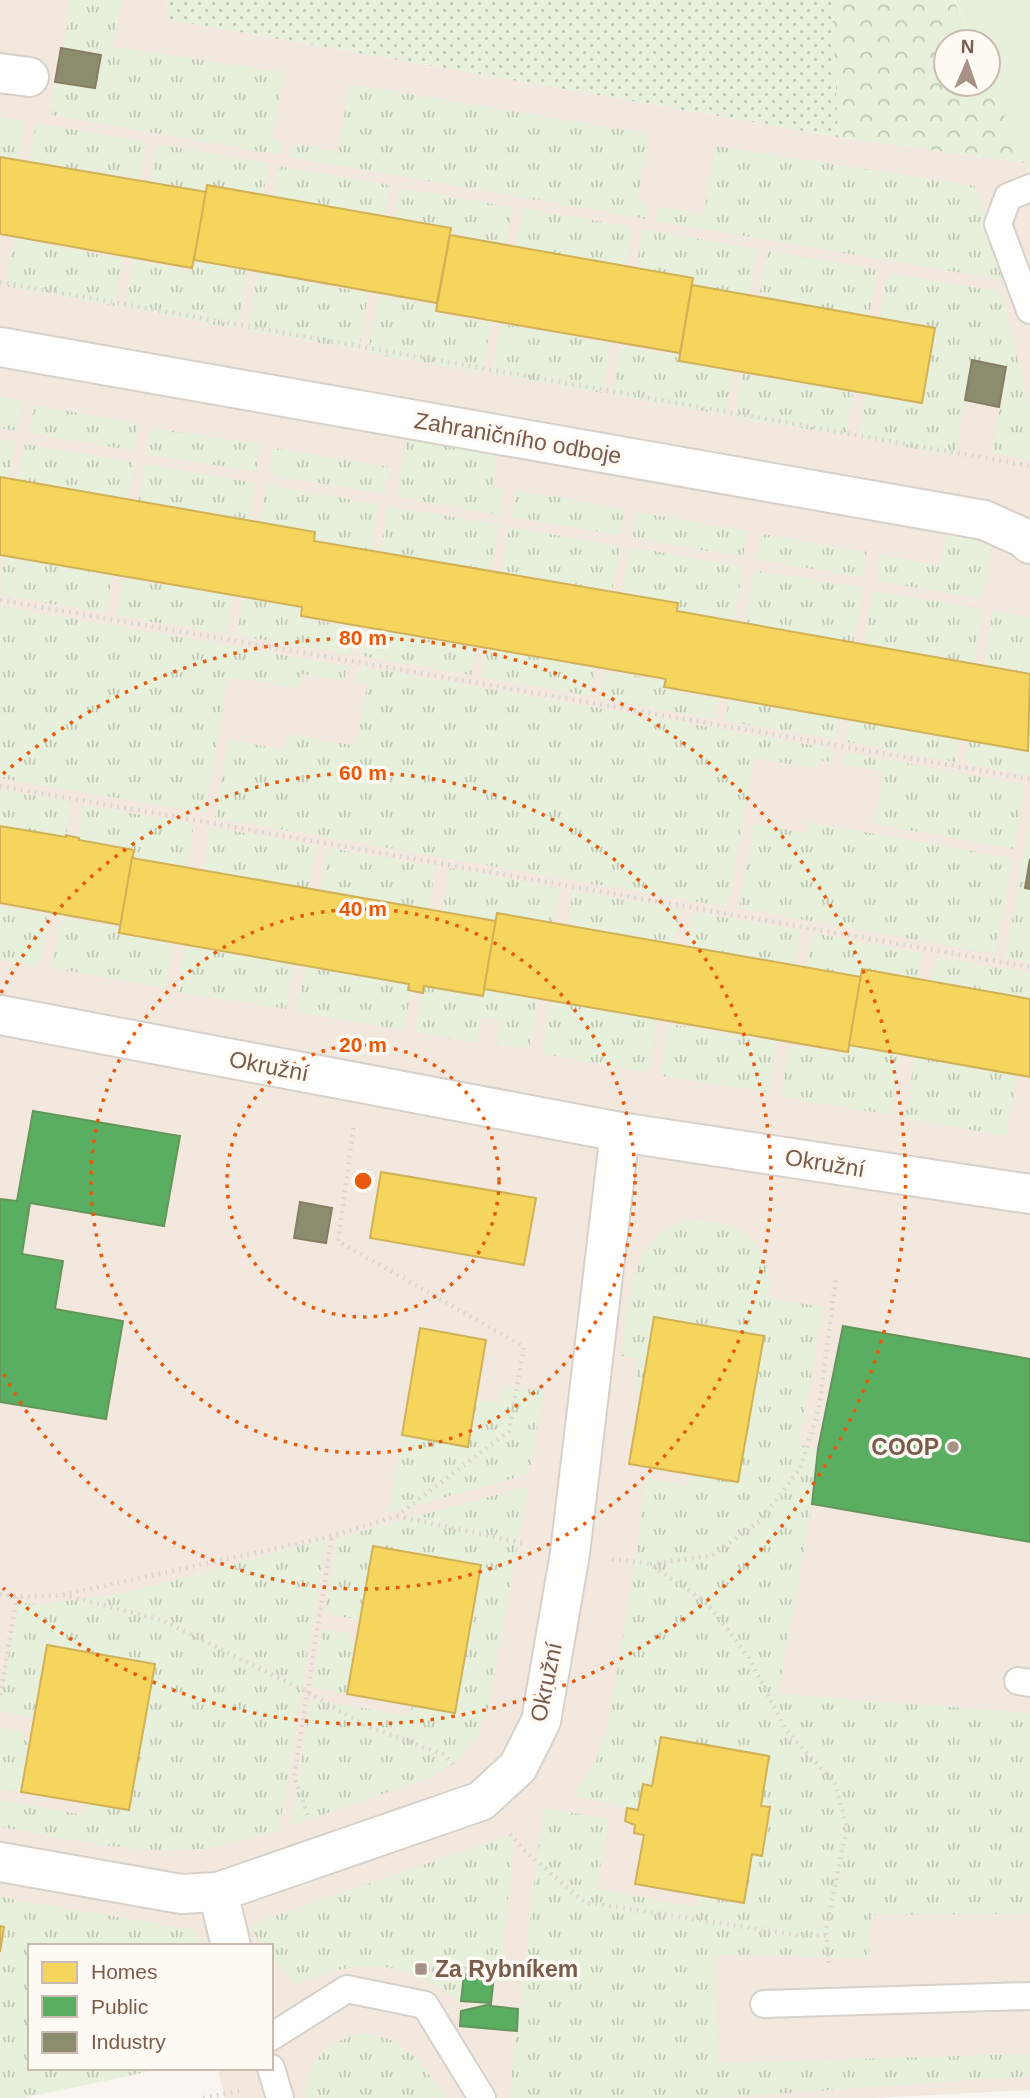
<svg xmlns="http://www.w3.org/2000/svg" width="1030" height="2098" font-family="Helvetica,sans-serif">
  <style>
    .residential { fill: #f2e8de }
    .grass { fill: url(#grass-tufts) }
    .forest { fill: url(#forest-crowns) }
    .park { fill: url(#park-dots) }
    .pitch { fill: #e7f0db }
    .homes { fill: #f6d55c; stroke: #d1b158; stroke-width: 2 }
    .public { fill: #5aae61; stroke: #64955b; stroke-width: 2 }
    .industry { fill: #8c8c6e; stroke: #877e64; stroke-width: 2 }
    .lines { fill: none; stroke-linecap: round; stroke-linejoin: round }
    .service-casing { stroke: #d7d1cb; stroke-width: 30 }
    .minor-casing { stroke: #d7d1cb; stroke-width: 42 }
    .path { stroke: #dcd5d0; stroke-width: 4.5; stroke-dasharray: 2 5; stroke-linecap: butt }
    .service { stroke: #fefefd; stroke-width: 26 }
    .minor { stroke: #fefefd; stroke-width: 38 }
    .ring { fill: none; stroke: #e8590c; stroke-width: 3.5; stroke-dasharray: 3.5 7 }
    .poi-dot { fill: #a69286; stroke: #fffaf3; stroke-width: 2.5 }
    .labels { text-anchor: middle; dominant-baseline: central; stroke-width: 7; stroke-linejoin: round; paint-order: stroke }
    .street-label { font-size: 23px; fill: #7a5c4d; stroke: #fffaf3 }
    .poi-label { font-size: 23px; font-weight: bold; fill: #7a5c4d; stroke: #fffaf3; text-anchor: end }
    .centre { fill: #e8590c; stroke: #fffaf3; stroke-width: 3.5 }
    .ring-label { font-size: 21px; text-anchor: middle; font-weight: bold; fill: #e8590c; stroke: #fffaf3; stroke-width: 7; stroke-linejoin: round; paint-order: stroke }
  </style>
  <defs>
    <pattern id="grass-tufts" width="24" height="20" patternUnits="userSpaceOnUse" patternTransform="scale(1.75)"><rect width="24" height="20" fill="#e7f0db"/><path d="M3 7l-1-3M5 7V3M7 7l1-3M15 17l-1-3M17 17v-4M19 17l1-3" fill="none" stroke="#c0c6b4"/></pattern>
    <pattern id="forest-crowns" width="20" height="18" patternUnits="userSpaceOnUse" patternTransform="scale(1.75)"><rect width="20" height="18" fill="#e7f0db"/><path d="M2 6a3 3 0 1 1 6 0M12 15a3 3 0 1 1 6 0" fill="none" stroke="#c0c6b4"/></pattern>
    <pattern id="park-dots" width="8" height="8" patternUnits="userSpaceOnUse" patternTransform="scale(1.75)"><rect width="8" height="8" fill="#e7f0db"/><path d="M2 2h.1M6 6h.1" fill="none" stroke="#c0c6b4" stroke-width="1.8" stroke-linecap="round"/></pattern>
  </defs>
  <rect width="100%" height="100%" fill="#f9f5f0"/>
  <!-- residential -->
  <polygon class="residential" points="0,0 166,0 170,20 838,137 1025,163 1030,175 1030,2090 875,2098 224,2098 218,2068 271,2068 271,1946 30,1946 30,2068 166,2068 22,2098 0,2098"/>
  <!-- grass -->
  <g class="grass">
    <polygon points="70,0 122,0 113,47 284,72 272,139 282,140 280,155 51,115 55,82 95,88 101,55 61,48 66,41"/>
    <polygon points="349,84 649,134 637,202 648,203 646,219 290,157 293,144 339,151"/>
    <polygon points="0,117 25,121 19,161 0,157"/>
    <polygon points="36,123 146,142 139,181 29,163"/>
    <polygon points="157,144 268,163 263,196 208,185 207,192 150,183"/>
    <polygon points="715,146 975,186 1009,281 656,221 658,207 704,214"/>
    <polygon points="279,166 390,185 384,217 274,198"/>
    <polygon points="399,188 512,207 505,247 450,238 451,228 394,219"/>
    <polygon points="523,208 632,227 626,266 516,248"/>
    <polygon points="643,229 757,249 748,297 692,287 692,278 636,268"/>
    <polygon points="14,238 123,259 114,306 5,286"/>
    <polygon points="767,251 877,269 869,317 759,299"/>
    <polygon points="134,260 192,271 194,260 247,271 237,329 125,307"/>
    <polygon points="258,273 368,293 359,350 247,330"/>
    <polygon points="888,273 996,291 1002,297 1030,409 1030,460 993,453 1006,367 972,360 955,456 859,438 864,394 922,403 935,328 879,319"/>
    <polygon points="378,295 439,306 438,314 491,323 482,373 368,353"/>
    <polygon points="501,324 610,343 602,393 492,374"/>
    <polygon points="621,346 681,356 680,361 733,372 725,415 612,395"/>
    <polygon points="742,374 853,392 846,435 735,418"/>
    <polygon points="0,397 22,401 17,431 0,428"/>
    <polygon points="35,405 139,424 134,451 29,433"/>
    <polygon points="151,428 261,444 256,471 147,455"/>
    <polygon points="407,437 497,452 492,486 504,488 500,515 397,497"/>
    <polygon points="0,439 15,442 8,480 0,478"/>
    <polygon points="25,444 134,462 128,501 18,483"/>
    <polygon points="273,448 389,467 385,494 269,475"/>
    <polygon points="145,464 255,483 249,522 138,503"/>
    <polygon points="266,485 378,504 371,551 314,541 315,531 260,524"/>
    <polygon points="517,490 624,509 620,535 512,517"/>
    <polygon points="388,506 499,525 490,572 380,553"/>
    <polygon points="637,512 747,531 743,557 632,538"/>
    <polygon points="509,527 620,546 612,593 501,574"/>
    <polygon points="947,532 968,537 991,547 983,599 876,581 880,554 939,566"/>
    <polygon points="762,534 867,552 863,577 756,560"/>
    <polygon points="631,547 743,567 733,623 677,614 678,603 622,594"/>
    <polygon points="4,557 112,575 106,613 0,595"/>
    <polygon points="754,570 863,588 853,643 745,625"/>
    <polygon points="123,578 233,596 226,634 117,616"/>
    <polygon points="873,591 983,609 974,665 864,646"/>
    <polygon points="243,599 302,607 302,618 355,627 350,655 237,635"/>
    <polygon points="0,606 347,666 344,681 302,674 299,688 228,677 205,813 0,778"/>
    <polygon points="992,611 1030,617 1030,674 985,667"/>
    <polygon points="367,628 476,648 471,675 362,656"/>
    <polygon points="487,649 595,668 590,696 482,677"/>
    <polygon points="359,666 834,749 831,762 820,760 818,769 754,758 727,907 215,818 229,739 283,750 286,734 356,746 367,685 356,683"/>
    <polygon points="606,671 666,681 665,690 717,698 714,719 601,699"/>
    <polygon points="729,700 838,718 835,739 725,721"/>
    <polygon points="849,720 959,740 955,762 846,742"/>
    <polygon points="1030,739 1030,775 965,764 968,742 1028,751"/>
    <polygon points="845,752 1025,785 1014,849 874,824 884,772 843,764"/>
    <polygon points="0,790 71,802 66,837 0,826"/>
    <polygon points="83,805 194,824 186,869 132,858 133,849 79,840"/>
    <polygon points="1030,815 1030,859 1025,888 1030,889 1030,962 1006,958"/>
    <polygon points="808,822 1012,858 995,954 739,908 754,824 806,833"/>
    <polygon points="210,827 316,845 308,890 203,872"/>
    <polygon points="328,848 436,866 428,910 321,892"/>
    <polygon points="450,868 559,888 552,924 498,913 496,921 442,912"/>
    <polygon points="573,891 680,909 674,945 567,927"/>
    <polygon points="0,906 48,915 39,966 0,960"/>
    <polygon points="693,912 800,930 794,966 687,948"/>
    <polygon points="61,917 121,928 120,933 172,945 165,988 52,968"/>
    <polygon points="813,933 922,953 918,980 861,977 806,968"/>
    <polygon points="185,947 293,964 286,1009 177,992"/>
    <polygon points="936,957 1030,973 1030,999 931,982"/>
    <polygon points="305,967 412,985 404,1030 297,1012"/>
    <polygon points="424,986 483,998 484,989 538,1000 529,1049 497,1044 501,1021 481,1017 476,1043 415,1032"/>
    <polygon points="551,1002 657,1020 648,1072 542,1054"/>
    <polygon points="669,1024 777,1041 769,1092 661,1076"/>
    <polygon points="789,1045 849,1054 849,1045 900,1055 891,1115 781,1097"/>
    <polygon points="915,1057 1017,1075 1006,1136 905,1118"/>
    <path d="M692,1219C745,1223 771,1243 769,1298L823,1307L799,1445L822,1450L778,1694L1030,1713V1914L871,1915L869,1958L714,1955L718,2063L1030,2054V2076L714,2098H509L543,1808L609,1819L596,1889L697,1907L699,1897L743,1903L752,1854L762,1855L770,1807L761,1806L769,1756L652,1786L643,1785L638,1810L573,1795L596,1762L610,1714L634,1571L646,1477L688,1486L690,1474L738,1482L764,1336L654,1317L641,1394L635,1388L638,1359L621,1356C630,1301 627,1235 692,1219Z"/>
    <polygon points="504,1385 544,1391 529,1474 388,1513 402,1435 468,1447 476,1400 499,1403"/>
    <polygon points="528,1486 488,1709 477,1735 460,1757 434,1776 291,1826 311,1699 408,1716 412,1707 455,1712 481,1566 361,1620 325,1614 337,1538"/>
    <path d="M326,1539L279,1830C252,1838 227,1846 200,1849C133,1855 65,1838 0,1827V1800L85,1815L87,1804L129,1810L155,1664L47,1645L35,1718L0,1711V1700L19,1602L39,1605L129,1592Z"/>
    <polygon points="323,1629 350,1633 348,1642 357,1644 347,1694 312,1688"/>
    <polygon points="0,1727 24,1732 23,1740 31,1742 21,1792 0,1789"/>
    <path d="M515,1833L499,1982H493V1976L464,1974L461,2001C395,1961 368,1954 295,1985L271,1955V1946H264L249,1927L263,1920Z"/>
    <polygon points="0,1897 194,1930 202,1946 30,1946 30,2068 166,2068 22,2098 0,2098 0,1961 6,1929 0,1927"/>
    <path d="M363,2034C407,2036 422,2066 446,2098H305C308,2060 325,2041 363,2034Z"/>
  </g>
  <!-- forest -->
  <polygon class="forest" points="832,0 954,0 973,42 946,42 946,84 988,84 988,77 1025,163 838,137"/>
  <!-- park -->
  <polygon class="park" points="166,0 832,0 838,137 170,20"/>
  <!-- pitch -->
  <polygon class="pitch" points="955,0 1030,0 1030,175 988,77 988,42 973,42"/>
  <!-- homes -->
  <g class="homes">
    <polygon points="0,157 207,192 192,268 0,234"/>
    <polygon points="207,185 451,228 437,303 194,260"/>
    <polygon points="450,235 693,278 680,353 436,311"/>
    <polygon points="692,285 935,328 922,403 679,361"/>
    <polygon points="0,477 315,532 314,541 678,603 677,611 1030,674 1028,751 664,687 666,679 301,616 302,607 0,555"/>
    <polygon points="0,826 66,837 66,835 79,838 79,840 134,850 121,925 0,903"/>
    <polygon points="132,858 496,921 483,996 424,986 423,993 408,990 409,984 119,933"/>
    <polygon points="497,913 861,977 848,1052 484,989"/>
    <polygon points="862,969 1030,999 1030,1077 849,1045"/>
    <polygon points="381,1172 536,1198 524,1265 370,1238"/>
    <polygon points="654,1317 764,1336 738,1482 629,1464"/>
    <polygon points="420,1328 486,1340 468,1447 402,1435"/>
    <polygon points="373,1546 481,1565 455,1713 347,1694"/>
    <polygon points="47,1645 155,1664 129,1810 21,1792"/>
    <polygon points="661,1737 769,1756 761,1806 770,1807 762,1856 752,1854 744,1903 635,1884 644,1835 634,1833 635,1825 625,1821 627,1808 638,1810 643,1784 652,1786"/>
    <polygon points="0,1926 4,1927 0,1952"/>
  </g>
  <!-- public -->
  <g class="public">
    <polygon points="33,1111 180,1136 164,1226 30,1203 22,1254 63,1261 55,1309 123,1321 106,1419 0,1402 0,1199 17,1201"/>
    <polygon points="843,1326 1030,1359 1030,1542 812,1504 818,1449"/>
    <polygon points="464,1974 494,1976 491,2003 461,2001"/>
    <polygon points="491,2004 491,2006 518,2009 517,2031 460,2026 461,2011"/>
  </g>
  <!-- industry -->
  <g class="industry">
    <polygon points="61,48 101,55 95,88 55,82"/>
    <polygon points="972,360 1006,367 999,407 965,400"/>
    <polygon points="1030,859 1030,889 1025,888"/>
    <polygon points="300,1202 332,1208 326,1243 294,1238"/>
  </g>
  <g class="lines">
    <defs>
      <g id="service">
        <polyline points="1030,188 1008,197 998,224 1030,310"/>
        <polyline points="1018,1681 1030,1683"/>
        <polyline points="764,2004 1030,1996"/>
        <polyline points="271,2037 347,1989 425,2005 482,2098"/>
        <polyline points="271,2068 280,2098"/>
      </g>
      <g id="minor">
        <polyline points="0,73 29,77"/>
        <polyline points="0,347 984,520 1024,538 1030,544"/>
        <polyline points="0,1015 620,1132 1030,1194"/>
        <polyline points="0,1862 181,1894 218,1892 481,1801 518,1767 541,1721 570,1553 620,1132"/>
        <polyline points="218,1892 231,1946"/>
      </g>
    </defs>
    <!-- service casing -->
    <use href="#service" class="service-casing"/>
    <!-- minor casing -->
    <use href="#minor" class="minor-casing"/>
    <!-- path -->
    <g class="path">
      <polyline points="0,282 1030,466"/>
      <polyline points="0,600 1030,779"/>
      <polyline points="0,786 1030,967"/>
      <polyline points="397,1516 527,1544"/>
      <polyline points="612,1559 649,1564 706,1602 749,1658 786,1730 835,1784 847,1827 826,1930 829,1966"/>
      <polyline points="650,1564 711,1556 760,1521 800,1469 819,1408 836,1278"/>
      <polyline points="0,1594 17,1597 62,1595 332,1536 397,1516 509,1431 524,1347 338,1241 354,1125"/>
      <polyline points="63,1595 162,1620 307,1692 364,1725 445,1755 453,1765"/>
      <polyline points="0,1695 17,1597"/>
      <polyline points="308,1815 294,1777 332,1536"/>
      <polyline points="510,1834 527,1853 584,1902 803,1936 827,1935"/>
      <polyline points="203,2098 240,2091"/>
    </g>
    <!-- service -->
    <use href="#service" class="service"/>
    <!-- minor -->
    <use href="#minor" class="minor"/>
  </g>
  <!-- distance rings -->
  <g class="ring">
    <circle cx="363" cy="1181" r="136"/>
    <circle cx="363" cy="1181" r="272"/>
    <path d="M1 993A408 408 0 1 1 1 1369"/>
    <path d="M3 774A543 543 0 1 1 3 1588"/>
  </g>
  <!-- markers -->
  <g class="poi-dot">
    <circle cx="953" cy="1447" r="7"/>
    <rect x="414" y="1962" width="14" height="14" rx="3.5"/>
  </g>
  <g class="labels">
    <!-- street labels -->
    <g class="street-label">
      <text transform="translate(518 438) rotate(10)">Zahraničního odboje</text>
      <text transform="translate(269 1066) rotate(11)">Okružní</text>
      <text transform="translate(825 1163) rotate(9)">Okružní</text>
      <text transform="translate(546 1682) rotate(-78)">Okružní</text>
    </g>
    <!-- poi labels -->
    <g class="poi-label">
      <text x="939" y="1447">COOP</text>
      <text x="435" y="1969" text-anchor="start">Za Rybníkem</text>
    </g>
  </g>
  <circle cx="363" cy="1181" r="10" class="centre"/>
  <g class="ring-label">
    <text x="363" y="645">80 m</text>
    <text x="363" y="780">60 m</text>
    <text x="363" y="916">40 m</text>
    <text x="363" y="1052">20 m</text>
  </g>
  <!-- legend -->
  <rect x="28" y="1944" width="245" height="126" fill="#fffaf3" stroke="#cabbb1" stroke-width="2"/>
  <rect x="42" y="1962" width="35" height="21" fill="#f6d55c" stroke="#cabbb1" stroke-width="2"/>
  <text x="91" y="1979" font-size="21" fill="#7a5c4d">Homes</text>
  <rect x="42" y="1996" width="35" height="21" fill="#5aae61" stroke="#cabbb1" stroke-width="2"/>
  <text x="91" y="2014" font-size="21" fill="#7a5c4d">Public</text>
  <rect x="42" y="2032" width="35" height="21" fill="#8c8c6e" stroke="#cabbb1" stroke-width="2"/>
  <text x="91" y="2049" font-size="21" fill="#7a5c4d">Industry</text>
  <!-- north arrow -->
  <g transform="translate(967 63) rotate(2)"><circle r="33" fill="#fffaf3" stroke="#cabbb1" stroke-width="2"/>
  <path d="M0-5L12 26L0 18L-12 26Z" fill="#a69286"/>
  <text y="-10" font-size="19" font-weight="bold" text-anchor="middle" fill="#7a5c4d">N</text>
  </g>
</svg>
